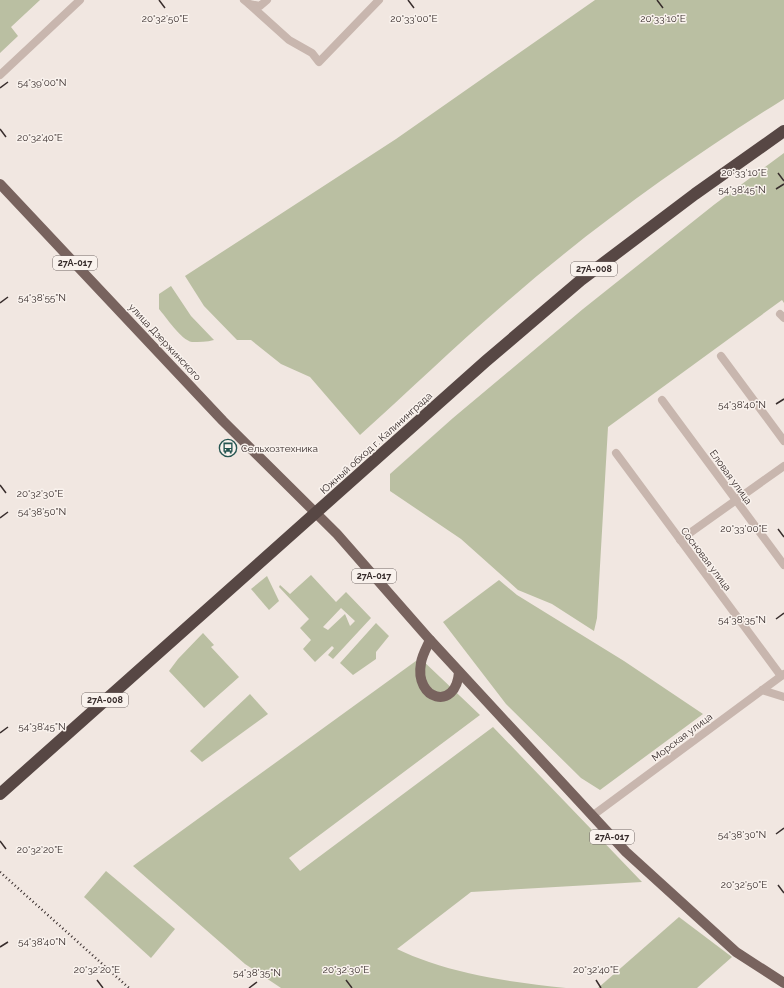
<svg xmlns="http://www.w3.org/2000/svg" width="784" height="988" font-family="Raleway,sans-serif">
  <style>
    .green { fill: #babfa2; fill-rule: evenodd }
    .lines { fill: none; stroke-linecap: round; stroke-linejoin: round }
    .street { stroke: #c8b6ae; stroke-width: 8 }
    .primary { stroke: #78635e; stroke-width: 10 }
    .highway { stroke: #574744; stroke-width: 12 }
    .rail { stroke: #382d2c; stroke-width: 2.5; stroke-dasharray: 1 3; stroke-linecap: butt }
    .ticks { fill: none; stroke: #382d2c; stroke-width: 1.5 }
    .labels { text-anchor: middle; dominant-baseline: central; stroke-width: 3; stroke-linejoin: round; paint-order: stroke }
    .shield { fill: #f9f2ed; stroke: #726866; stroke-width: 1 }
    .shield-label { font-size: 9px; font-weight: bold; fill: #382d2c }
    .street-label { font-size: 10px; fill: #382d2c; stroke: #f9f2ed }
    .poi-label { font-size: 10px; fill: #382d2c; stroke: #f9f2ed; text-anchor: start }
    .ticks-label { font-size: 10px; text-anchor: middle; fill: #382d2c; stroke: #f9f2ed; stroke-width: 3; stroke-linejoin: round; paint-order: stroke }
  </style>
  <rect width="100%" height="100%" fill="#f1e7e1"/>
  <!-- green -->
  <g class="green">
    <polygon points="0,0 40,0 11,27 18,36 0,53"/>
    <path d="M595,0H784V99C686,160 590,229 503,305C454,347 408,392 360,435L310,377L281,364L251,340H237L204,306L185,276L396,139Z"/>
    <polygon points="784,153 784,303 782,300 608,427 597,618 594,631 552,604 518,590 461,539 390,491 390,474 453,418 583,309 715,204"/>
    <path d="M171,286L191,316L214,340C207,342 199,342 192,342C181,340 166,317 159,309V294Z"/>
    <path d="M311,575L336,602L346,592L371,618L333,659L328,655L334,648L332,646L315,662L303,649L311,640L300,628L309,619L279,587L280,585L290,594ZM341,608L355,621L350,626L345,614L328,630L323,627Z"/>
    <polygon points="267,576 279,601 269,610 251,589"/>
    <polygon points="499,580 517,595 624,661 703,714 600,790 581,778 506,704 443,622"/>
    <polygon points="376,623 389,636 376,652 376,659 353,675 340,663"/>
    <polygon points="203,633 214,645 211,647 239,677 204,708 169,671 178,659"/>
    <path d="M420,658L480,715L289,858L300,871L493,727L642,882L471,892L397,949C407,954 418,958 429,962C473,977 519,983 566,988H281L245,964L133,866Z"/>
    <polygon points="250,694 268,714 202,762 190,751"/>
    <polygon points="106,871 175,929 151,958 84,897"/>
    <polygon points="679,917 732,957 697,988 598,988"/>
  </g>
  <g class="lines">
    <!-- street -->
    <g class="street">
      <polyline points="244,0 249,4 260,6 267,0"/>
      <polyline points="249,4 289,40 312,53 319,62 379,0"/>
      <polyline points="0,75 80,0"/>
      <polyline points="780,314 784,318"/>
      <polyline points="721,356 784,441"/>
      <polyline points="662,400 784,565"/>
      <polyline points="616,453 781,676"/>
      <polyline points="680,540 784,466"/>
      <polyline points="762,690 784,697"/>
      <polyline points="592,816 784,674"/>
    </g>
    <!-- primary -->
    <g class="primary">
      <polyline points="0,184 223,421 337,534 430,640 626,852 736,952 784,983"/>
      <path d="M430,640C427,647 422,655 421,663C414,700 456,712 459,672"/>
    </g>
    <!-- highway -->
    <polyline class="highway" points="0,794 486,361 581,280 695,194 784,131"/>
    <!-- rail -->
    <polyline class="rail" points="0,872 129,988"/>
  </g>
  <!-- ticks -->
  <path class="ticks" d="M159,0L165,8M408,0L414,8M657,0L663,8M0,88L8,82M0,129L6,137M778,173L784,181M776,189L784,184M0,303L8,297M776,404L784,399M0,485L6,493M0,518L8,512M778,529L784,537M776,619L784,613M0,733L8,727M776,834L784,828M0,841L6,849M778,885L784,893M0,947L8,942M97,980L103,988M346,980L352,988M596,980L601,988M249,988L257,982"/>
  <!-- icons -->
  <defs>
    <symbol id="bus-ring" viewBox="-11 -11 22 22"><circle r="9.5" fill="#f9f2ed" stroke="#255551" stroke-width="1.5"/><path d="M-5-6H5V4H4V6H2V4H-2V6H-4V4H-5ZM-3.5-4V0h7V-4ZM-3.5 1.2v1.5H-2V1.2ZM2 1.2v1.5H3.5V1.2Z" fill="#255551"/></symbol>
  </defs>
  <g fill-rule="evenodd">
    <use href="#bus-ring" x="218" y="438" width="20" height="20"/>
  </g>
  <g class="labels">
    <!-- shield labels -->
    <g class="shield">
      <rect x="53" y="256" width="44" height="14" rx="3"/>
      <rect x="571" y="262" width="46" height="14" rx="3"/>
      <rect x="352" y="569" width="44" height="14" rx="3"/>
      <rect x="82" y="693" width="46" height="14" rx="3"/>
      <rect x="590" y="830" width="44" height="14" rx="3"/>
    </g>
    <g class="shield-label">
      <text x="75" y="263">27А-017</text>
      <text x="594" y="269">27А-008</text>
      <text x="374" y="576">27А-017</text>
      <text x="105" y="700">27А-008</text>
      <text x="612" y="837">27А-017</text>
    </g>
    <!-- street labels -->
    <g class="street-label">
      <text transform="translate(165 342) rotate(47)">улица Дзержинского</text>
      <text transform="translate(376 443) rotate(-42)">Южный обход г. Калининграда</text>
      <text transform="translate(731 477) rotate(54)">Еловая улица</text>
      <text transform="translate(706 559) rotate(53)">Сосновая улица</text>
      <text transform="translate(682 737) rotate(-37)">Морская улица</text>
    </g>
    <!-- poi labels -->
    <g class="poi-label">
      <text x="241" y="448">Сельхозтехника</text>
    </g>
  </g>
  <g class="ticks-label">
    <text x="165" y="22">20°32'50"E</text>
    <text x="414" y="22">20°33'00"E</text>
    <text x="663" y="22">20°33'10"E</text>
    <text x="42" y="86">54°39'00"N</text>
    <text x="40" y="141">20°32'40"E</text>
    <text x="744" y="176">20°33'10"E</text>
    <text x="742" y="193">54°38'45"N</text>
    <text x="42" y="301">54°38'55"N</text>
    <text x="742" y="408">54°38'40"N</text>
    <text x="40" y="497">20°32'30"E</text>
    <text x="42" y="515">54°38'50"N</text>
    <text x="744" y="532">20°33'00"E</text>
    <text x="742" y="623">54°38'35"N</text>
    <text x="42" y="730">54°38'45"N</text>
    <text x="742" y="838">54°38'30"N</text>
    <text x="40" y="853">20°32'20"E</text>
    <text x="744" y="888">20°32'50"E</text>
    <text x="42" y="945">54°38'40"N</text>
    <text x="97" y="973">20°32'20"E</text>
    <text x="346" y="973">20°32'30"E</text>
    <text x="596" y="973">20°32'40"E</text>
    <text x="257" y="976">54°38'35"N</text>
  </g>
</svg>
